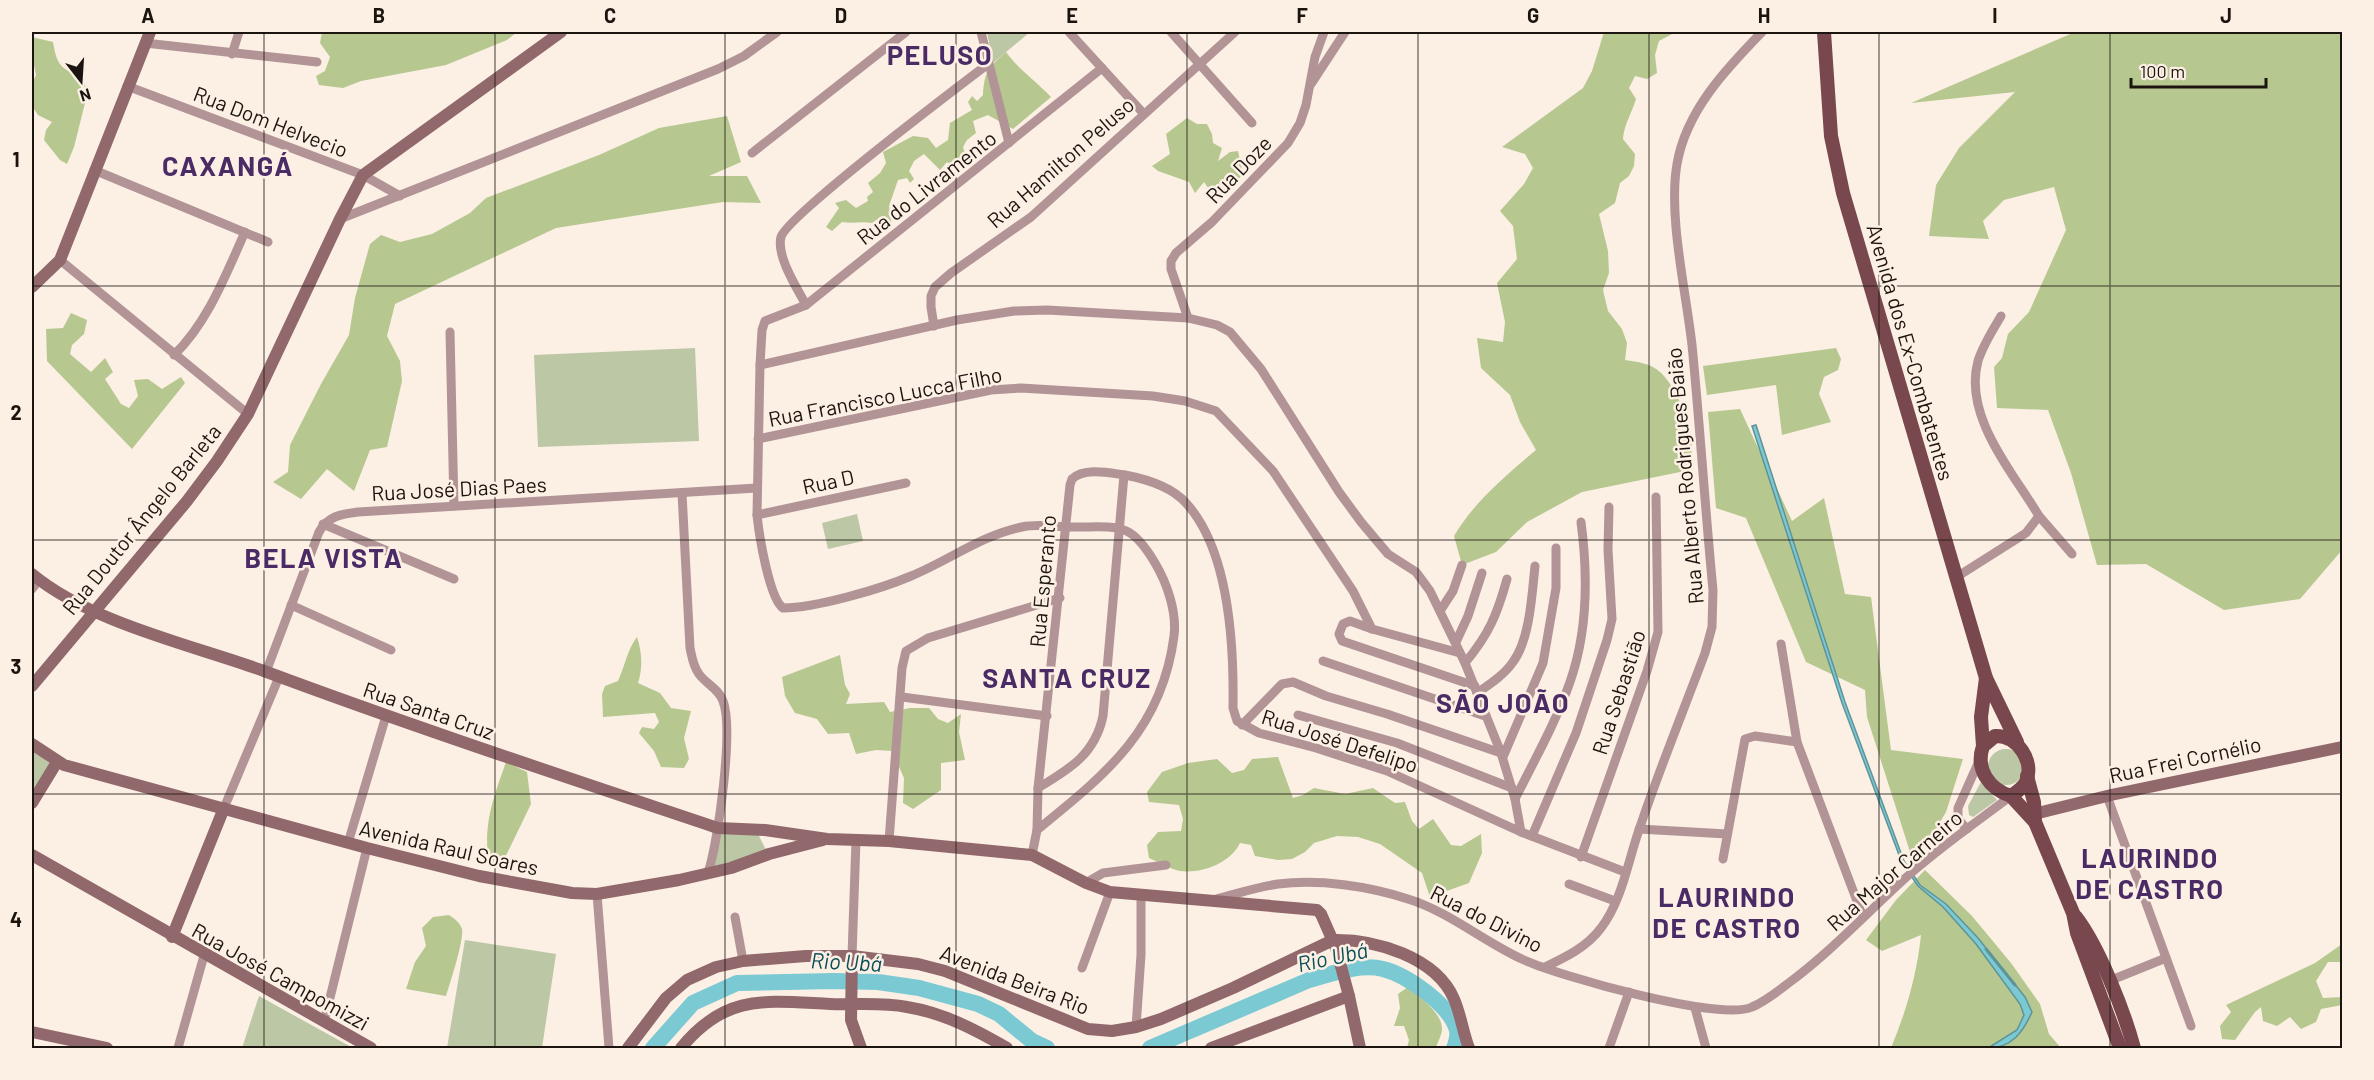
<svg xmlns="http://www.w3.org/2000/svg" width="2374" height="1080" font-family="Barlow,sans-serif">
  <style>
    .green { fill: #bcc7a5 }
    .forest { fill: #b6c890 }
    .water { fill: #7bc9d3; stroke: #5e9398; stroke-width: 1.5 }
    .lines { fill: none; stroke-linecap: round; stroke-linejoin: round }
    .stream { stroke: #5e9398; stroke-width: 3 }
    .river { stroke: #7bc9d3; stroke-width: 16 }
    .street { stroke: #b29497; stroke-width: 9 }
    .secondary { stroke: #91686c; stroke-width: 12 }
    .primary { stroke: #78484e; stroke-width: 14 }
    .grid { fill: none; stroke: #1c150f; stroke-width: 1.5; stroke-opacity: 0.55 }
    .labels { text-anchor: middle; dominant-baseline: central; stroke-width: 5; stroke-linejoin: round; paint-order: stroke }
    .street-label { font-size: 21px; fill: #1c150f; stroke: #fcefe4 }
    .water-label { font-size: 22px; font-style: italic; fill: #095058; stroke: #fcefe4 }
    .district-label { font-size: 27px; font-weight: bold; letter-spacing: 1.5px; fill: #4a2b65; stroke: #fcefe4 }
    .neatline { fill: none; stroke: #1c150f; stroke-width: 2 }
    .grid-label { font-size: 20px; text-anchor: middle; font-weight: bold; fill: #1c150f }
  </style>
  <rect width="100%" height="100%" fill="#fcefe4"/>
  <!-- green -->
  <g class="green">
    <polygon points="987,32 1030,32 993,63"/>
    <polygon points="695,348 699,441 538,447 534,355"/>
    <polygon points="857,514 863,541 828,549 822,523"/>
    <polygon points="32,748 51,764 32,798"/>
    <circle cx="2006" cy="767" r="18"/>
    <polygon points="1981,782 1997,800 1973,817 1969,815 1968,806"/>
    <polygon points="719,832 758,834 766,850 714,870"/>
    <polygon points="465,940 556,954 542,1048 447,1048"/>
    <polygon points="259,996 353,1048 242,1048"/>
  </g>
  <!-- forest -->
  <g class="forest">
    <polygon points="322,32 517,32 507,40 446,65 361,81 343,88 319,85 316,76 325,71 330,57 320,43"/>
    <path d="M1604,32H1676L1659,41L1655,55L1657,73L1647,79L1635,76L1629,88L1636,99C1632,113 1624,124 1623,139L1635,154L1634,166L1629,176L1620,183L1615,203L1599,214L1608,251L1609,273L1603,290L1608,311L1622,329L1627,343L1625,360C1638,362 1650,363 1660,372C1676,386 1693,427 1692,449C1692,456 1687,465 1685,471L1582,492L1527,522L1496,552L1462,565L1454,536C1475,501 1505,476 1536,450L1520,422L1510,395L1481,368L1477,338L1503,342L1505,322L1497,283L1517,259L1513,226L1500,211L1524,184L1533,168L1525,154L1502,147L1583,88L1592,71Z"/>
    <polygon points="2075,32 2342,32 2342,550 2300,599 2224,610 2146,564 2097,565 2071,473 2048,410 1997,408 1994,367 2002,358 2008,334 2029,312 2066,230 2054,187 2004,200 1983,221 1989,239 1929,236 1936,185 1959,148 2015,92 1911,103"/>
    <path d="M32,37L53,42C57,65 60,68 81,77L88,91L74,147L67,164L60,160L44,140L46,130L52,122L38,115L32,106V84L36,75L32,55Z"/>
    <path d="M1006,52C1019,70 1036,81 1051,97L1013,129L988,115L973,121L976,133L967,140L963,147L967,160L957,170L947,162L940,170L924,154L914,161L909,171L914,179L910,183L907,178L898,180L889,206L892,228L882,216L872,223C861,221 853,224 842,222L832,231L826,227L839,208L835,203L846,200L856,208L868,201L867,197L873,192L868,183L880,173L886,163L883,152L913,136L928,138L936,148L948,140L950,123L972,110L968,102L972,96L977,101L983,95C984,72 989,67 1006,52Z"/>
    <polygon points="727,116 741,162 709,176 747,176 761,203 723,202 556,228 395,304 387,336 400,361 402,381 387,447 370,450 354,491 327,469 301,499 273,482 288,472 290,445 321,384 349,335 355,298 370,244 381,235 400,242 432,234 470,213 486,198 599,155 659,128"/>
    <polygon points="1187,118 1197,124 1207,124 1212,134 1213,143 1222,148 1218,161 1230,152 1238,151 1243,174 1222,197 1211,192 1204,182 1195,193 1189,182 1158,171 1152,166 1170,154 1166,134"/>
    <polygon points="71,313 87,320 84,334 72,345 70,354 91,372 105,358 113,372 105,379 121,404 129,408 138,396 134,380 148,379 162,389 181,377 185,383 132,449 47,361 46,329 63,328"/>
    <polygon points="1836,348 1841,359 1838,370 1824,377 1819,394 1831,422 1782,435 1776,385 1707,395 1703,366"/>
    <polygon points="1740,409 1792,521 1824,498 1845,594 1871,597 1891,750 1963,759 1946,812 1930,839 1912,858 1867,717 1865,690 1806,662 1746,518 1716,508 1708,412"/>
    <path d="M637,637C642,652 643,667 638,683L660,693L671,708L691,711L684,738L689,759L684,768L661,767L654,751L639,733L642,727L654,729L659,722L655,713L603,717L602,694L605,686L618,681C625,666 627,650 637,637Z"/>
    <polygon points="840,655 845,685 850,694 846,704 884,702 890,712 910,708 929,708 938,719 948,723 961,714 959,732 965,760 941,763 941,790 913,809 903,803 904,778 892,751 876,750 856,754 849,733 828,734 817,719 795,713 785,696 782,677"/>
    <path d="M1278,757L1293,798L1303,795L1314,788L1345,794L1373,788L1395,803L1405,802L1412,821L1419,829L1433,819L1451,845L1461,846L1481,834L1482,853L1469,883L1430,897L1422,873L1380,844L1358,837L1337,836L1314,843L1305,852L1292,859L1278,860L1255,856L1251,845L1240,843C1231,863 1201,874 1180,871C1170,869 1159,862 1149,858L1147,845L1158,832L1181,831L1183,819L1179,805L1149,802L1147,792L1162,772L1188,763L1217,759L1232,773L1244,770L1252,759Z"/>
    <path d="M506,762L527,772L531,804L500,868L489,867C483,824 492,802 506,762Z"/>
    <path d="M1925,870L1972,916L2011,963L2040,1004L2049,1034L2061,1048H1891C1906,1012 1917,974 1921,935L1882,951L1866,940L1896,900Z"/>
    <path d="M449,915C455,919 460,923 462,929C464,941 450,983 446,996L406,989L415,962L426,946L422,928L433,917Z"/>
    <polygon points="2342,944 2342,962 2328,962 2316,981 2323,998 2342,997 2342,1005 2321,1009 2316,1022 2301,1029 2290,1017 2277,1026 2263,1021 2261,1007 2255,1012 2235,1040 2222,1039 2220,1026 2231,1012 2226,1005 2315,963"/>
    <path d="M1408,987C1419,997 1442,1012 1442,1029C1442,1035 1437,1043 1436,1048H1407L1409,1040L1404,1026H1394L1400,1008L1398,994Z"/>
  </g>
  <!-- water -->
  <path class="water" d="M1756,425L1845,702L1904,861L1920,885L1946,904L1978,938L2025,997L2032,1012C2023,1032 2012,1048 1988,1048L2017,1030L2024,1015L2020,1004L1976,944L1943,907L1918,886L1902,863L1842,703L1752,426Z"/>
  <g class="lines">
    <!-- stream -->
    <polyline class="stream" points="1986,949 2015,985"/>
    <!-- river -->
    <g class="river">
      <polyline points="653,1048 693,1003 737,983 834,981 878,982 919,988 978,1004 999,1014 1032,1041 1047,1048"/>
      <path d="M1150,1048L1309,980C1331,974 1360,963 1383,969C1407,975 1450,1005 1457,1030C1458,1035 1456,1044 1454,1048"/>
    </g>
    <!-- street -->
    <g class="street">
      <polyline points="981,32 1009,143"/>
      <polyline points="1069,32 1143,113"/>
      <polyline points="1171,32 1252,123"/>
      <polyline points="145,43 317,62"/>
      <polyline points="232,54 239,32"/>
      <polyline points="1311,84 1345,32"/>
      <polyline points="127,86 363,175 400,196"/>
      <polyline points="752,153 906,32"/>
      <polyline points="94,170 268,242"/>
      <polyline points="340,219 718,69 744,56 777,32"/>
      <polyline points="60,260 248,414"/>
      <path d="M806,305C797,288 776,256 781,237C787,216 959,86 988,64"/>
      <polyline points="1188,318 1171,269 1171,261 1176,253 1212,222 1288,143 1300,123 1306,105 1315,57 1324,32"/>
      <polyline points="934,326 931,307 931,296 935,287 951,273 1031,217 1235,32"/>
      <polyline points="450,332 454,506"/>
      <path d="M174,355C208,322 226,274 245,232"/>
      <polyline points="760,365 762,330 765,321 806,305 1102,68"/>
      <polyline points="758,439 991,390 1021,388 1153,396 1185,401 1216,411 1273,471 1353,591 1372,629"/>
      <path d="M682,493L690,648C692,657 693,666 699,674C706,684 719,689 723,701C734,729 718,843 708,873"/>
      <polyline points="757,515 906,483"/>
      <polyline points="2039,516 2072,554"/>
      <polyline points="323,524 454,579"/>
      <path d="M1955,578L2026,533L2039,516C2012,471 1963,416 1978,361C1983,345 1993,330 2001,316"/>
      <polyline points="32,589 39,580"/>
      <polyline points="291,605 391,650"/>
      <polyline points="1440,611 1453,591 1462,565"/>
      <polyline points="1456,642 1468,616 1482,573"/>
      <polyline points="1781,644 1797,742 1863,917"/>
      <polyline points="1460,653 1372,629 1350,621 1343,624 1339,634 1342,641 1475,686"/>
      <polyline points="1323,661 1485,716"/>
      <path d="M1465,663C1489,634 1497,615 1507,579"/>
      <path d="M266,672L319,532C328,516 341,514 358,512L757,488"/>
      <path d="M1477,693C1490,684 1504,675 1513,662C1530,639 1532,594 1535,566"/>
      <polyline points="902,697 1047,716"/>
      <polyline points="1298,715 1397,743 1512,788"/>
      <polyline points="1242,725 1277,689 1282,684 1293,682 1326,696 1387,714 1501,753"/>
      <polyline points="1503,757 1543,663 1556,588 1556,548"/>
      <path d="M1038,788C1070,769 1095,754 1103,716L1124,475"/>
      <polyline points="2107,796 2191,1026"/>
      <path d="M1515,799C1534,761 1556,722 1570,682C1588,631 1588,575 1581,522"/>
      <polyline points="224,808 279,677"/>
      <polyline points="1639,829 1727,834"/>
      <polyline points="1967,829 1958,819 1958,808 1980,759"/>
      <path d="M1037,830L1038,788L1070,485L1072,479C1084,467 1110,473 1125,475C1146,479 1171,486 1186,503C1230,551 1234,646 1233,708L1237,721L1259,733L1316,748L1387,771L1521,832L1625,872"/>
      <polyline points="1532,836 1576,733 1607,640 1612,619 1608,550 1609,507"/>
      <polyline points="889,841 902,668 906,651 928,638 1060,598"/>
      <polyline points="348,843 386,716"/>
      <path d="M1032,855L1037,830C1106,774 1162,730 1174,636C1177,612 1167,583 1155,563C1131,522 1120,527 1076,527C1058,528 1041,523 1022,527C982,535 948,561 911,576C881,589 815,608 783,608C769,598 759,534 757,515L760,365L957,320L1014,311L1047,310L1188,318L1217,325L1230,332L1261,369L1339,492L1361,522L1388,554L1416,572L1430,591L1465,663L1501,753L1515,799L1521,832"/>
      <polyline points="1581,857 1647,671 1658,632 1656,497"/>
      <polyline points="1723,859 1745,739 1755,736 1797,742"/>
      <polyline points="1086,883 1103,873 1166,865"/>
      <polyline points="1569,884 1615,901"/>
      <polyline points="597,894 609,1048"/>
      <path d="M1216,899C1236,894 1257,887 1278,884C1320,879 1368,886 1408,899C1450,912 1484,942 1524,960C1560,976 1720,1022 1752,1007C1766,1001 1778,991 1790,982C1830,952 1864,916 1901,882C1936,850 1974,824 2011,796"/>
      <polyline points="735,917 743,961"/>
      <polyline points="852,956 856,840"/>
      <path d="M1545,967C1566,957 1587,947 1601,928C1622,901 1628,861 1639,830C1659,770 1683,712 1705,653L1712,627L1713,590C1705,508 1700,426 1692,345C1686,291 1668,216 1677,164C1686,111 1726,69 1762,32"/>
      <polyline points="1082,968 1110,892"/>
      <polyline points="2109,981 2166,958"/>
      <polyline points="1695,1008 1706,1048"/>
      <polyline points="324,1022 367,848"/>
      <polyline points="1136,1027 1141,955 1141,895"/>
      <polyline points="178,1048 205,952"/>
      <polyline points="1609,1048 1629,992"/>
    </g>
    <!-- secondary -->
    <g class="secondary">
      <polyline points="32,287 60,260 150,32"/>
      <path d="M32,574C91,623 192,645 264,671C414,727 566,777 718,828L765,830L827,839L889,841L1032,855L1086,883L1110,892L1317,910L1321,914L1336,948L1349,996L1360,1048"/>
      <polyline points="32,686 187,501 217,461 248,414 340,219 363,175 561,32"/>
      <polyline points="32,744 64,765 367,848 479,876 572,893 597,894 679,880 731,868 769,854 823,840"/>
      <polyline points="32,803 57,762"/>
      <polyline points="2030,815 2111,795 2342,747"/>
      <polyline points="32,855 371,1048"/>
      <polyline points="172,937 224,808"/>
      <polyline points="852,956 851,1020 861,1048"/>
      <polyline points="32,1032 107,1048"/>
      <path d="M628,1048L666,998L687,980L716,967L743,961L806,956H852L918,964L945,971L1088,1029L1112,1031L1136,1027L1161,1019L1233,988L1333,940C1375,939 1436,957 1454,999C1461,1015 1463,1033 1469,1048"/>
      <path d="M681,1048C726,993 766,1001 830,1004C855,1005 882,1002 907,1007C944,1013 976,1030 1007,1048"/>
      <polyline points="1211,1048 1349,996"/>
    </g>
    <!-- primary -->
    <g class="primary">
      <polyline points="1824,32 1831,136 1843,193 1986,678 2017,742"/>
      <path d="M1995,736C2017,735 2035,761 2026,782C2023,788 2017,792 2011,796C1989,789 1975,769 1983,746Z"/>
      <polyline points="1983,746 1981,717 1986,678"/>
      <polyline points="2027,776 2034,802 2035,822"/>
      <polyline points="2011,796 2035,822 2073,913 2077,933 2120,1048"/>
      <path d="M2076,917C2099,947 2124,1011 2134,1048"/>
    </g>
  </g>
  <!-- grid -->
  <path class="grid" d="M264,32V1048M495,32V1048M725,32V1048M956,32V1048M1187,32V1048M1418,32V1048M1649,32V1048M1879,32V1048M2110,32V1048M32,286H2342M32,540H2342M32,794H2342"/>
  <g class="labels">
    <!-- street labels -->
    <g class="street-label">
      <text transform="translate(271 121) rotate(21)">Rua Dom Helvecio</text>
      <text transform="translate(1060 162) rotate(-41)">Rua Hamilton Peluso</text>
      <text transform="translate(1238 169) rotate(-46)">Rua Doze</text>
      <text transform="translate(926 187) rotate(-38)">Rua do Livramento</text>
      <text transform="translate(1911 352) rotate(74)">Avenida dos Ex-Combatentes</text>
      <text transform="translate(885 396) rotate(-11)">Rua Francisco Lucca Filho</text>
      <text transform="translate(1684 476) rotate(-95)">Rua Alberto Rodrigues Baião</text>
      <text transform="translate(828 481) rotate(-12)">Rua D</text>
      <text transform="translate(459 488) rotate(-3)">Rua José Dias Paes</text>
      <text transform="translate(141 519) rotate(-51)">Rua Doutor Ângelo Barleta</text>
      <text transform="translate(1042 581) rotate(-85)">Rua Esperanto</text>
      <text transform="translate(1618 692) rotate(-72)">Rua Sebastião</text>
      <text transform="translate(429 710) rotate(19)">Rua Santa Cruz</text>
      <text transform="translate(1340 740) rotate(18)">Rua José Defelipo</text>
      <text transform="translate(2185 759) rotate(-12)">Rua Frei Cornélio</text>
      <text transform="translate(449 847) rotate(13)">Avenida Raul Soares</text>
      <text transform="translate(1894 870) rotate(-41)">Rua Major Carneiro</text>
      <text transform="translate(1487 918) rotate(27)">Rua do Divino</text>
      <text transform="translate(281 976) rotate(29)">Rua José Campomizzi</text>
      <text transform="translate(1015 979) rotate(21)">Avenida Beira Rio</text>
    </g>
    <!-- water labels -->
    <g class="water-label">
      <text transform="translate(1332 956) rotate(-12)">Rio Ubá</text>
      <text transform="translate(846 961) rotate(3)">Rio Ubá</text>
    </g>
    <!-- district labels -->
    <g class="district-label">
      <text x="940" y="54">PELUSO</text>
      <text x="228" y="165">CAXANGÁ</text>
      <text x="324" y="557">BELA VISTA</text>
      <text x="1067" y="677">SANTA CRUZ</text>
      <text x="1503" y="702">SÃO JOÃO</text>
      <text x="2150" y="857">LAURINDO<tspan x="2150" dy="31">DE CASTRO</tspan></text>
      <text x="1727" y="896">LAURINDO<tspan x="1727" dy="31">DE CASTRO</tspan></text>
    </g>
  </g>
  <!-- border -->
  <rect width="2374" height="1080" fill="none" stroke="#fcefe4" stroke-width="66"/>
  <!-- north arrow -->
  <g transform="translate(81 81) rotate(163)" stroke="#fcefe4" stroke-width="4.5" paint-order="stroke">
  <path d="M0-4.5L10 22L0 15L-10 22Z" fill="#1c150f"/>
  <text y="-9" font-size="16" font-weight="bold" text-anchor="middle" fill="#1c150f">N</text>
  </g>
  <!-- scale -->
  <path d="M2131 78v9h135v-9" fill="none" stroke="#1c150f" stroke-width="3"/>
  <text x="2140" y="78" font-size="18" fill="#1c150f" stroke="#fcefe4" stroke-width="4.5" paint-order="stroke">100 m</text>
  <rect x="33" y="33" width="2308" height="1014" class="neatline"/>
  <g class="grid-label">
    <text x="148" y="23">A</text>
    <text x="379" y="23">B</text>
    <text x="610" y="23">C</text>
    <text x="841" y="23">D</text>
    <text x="1072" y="23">E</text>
    <text x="1302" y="23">F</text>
    <text x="1533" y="23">G</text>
    <text x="1764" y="23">H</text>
    <text x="1995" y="23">I</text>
    <text x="2226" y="23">J</text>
    <text x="16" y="167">1</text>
    <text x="16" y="420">2</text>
    <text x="16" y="674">3</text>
    <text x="16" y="927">4</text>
  </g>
</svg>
